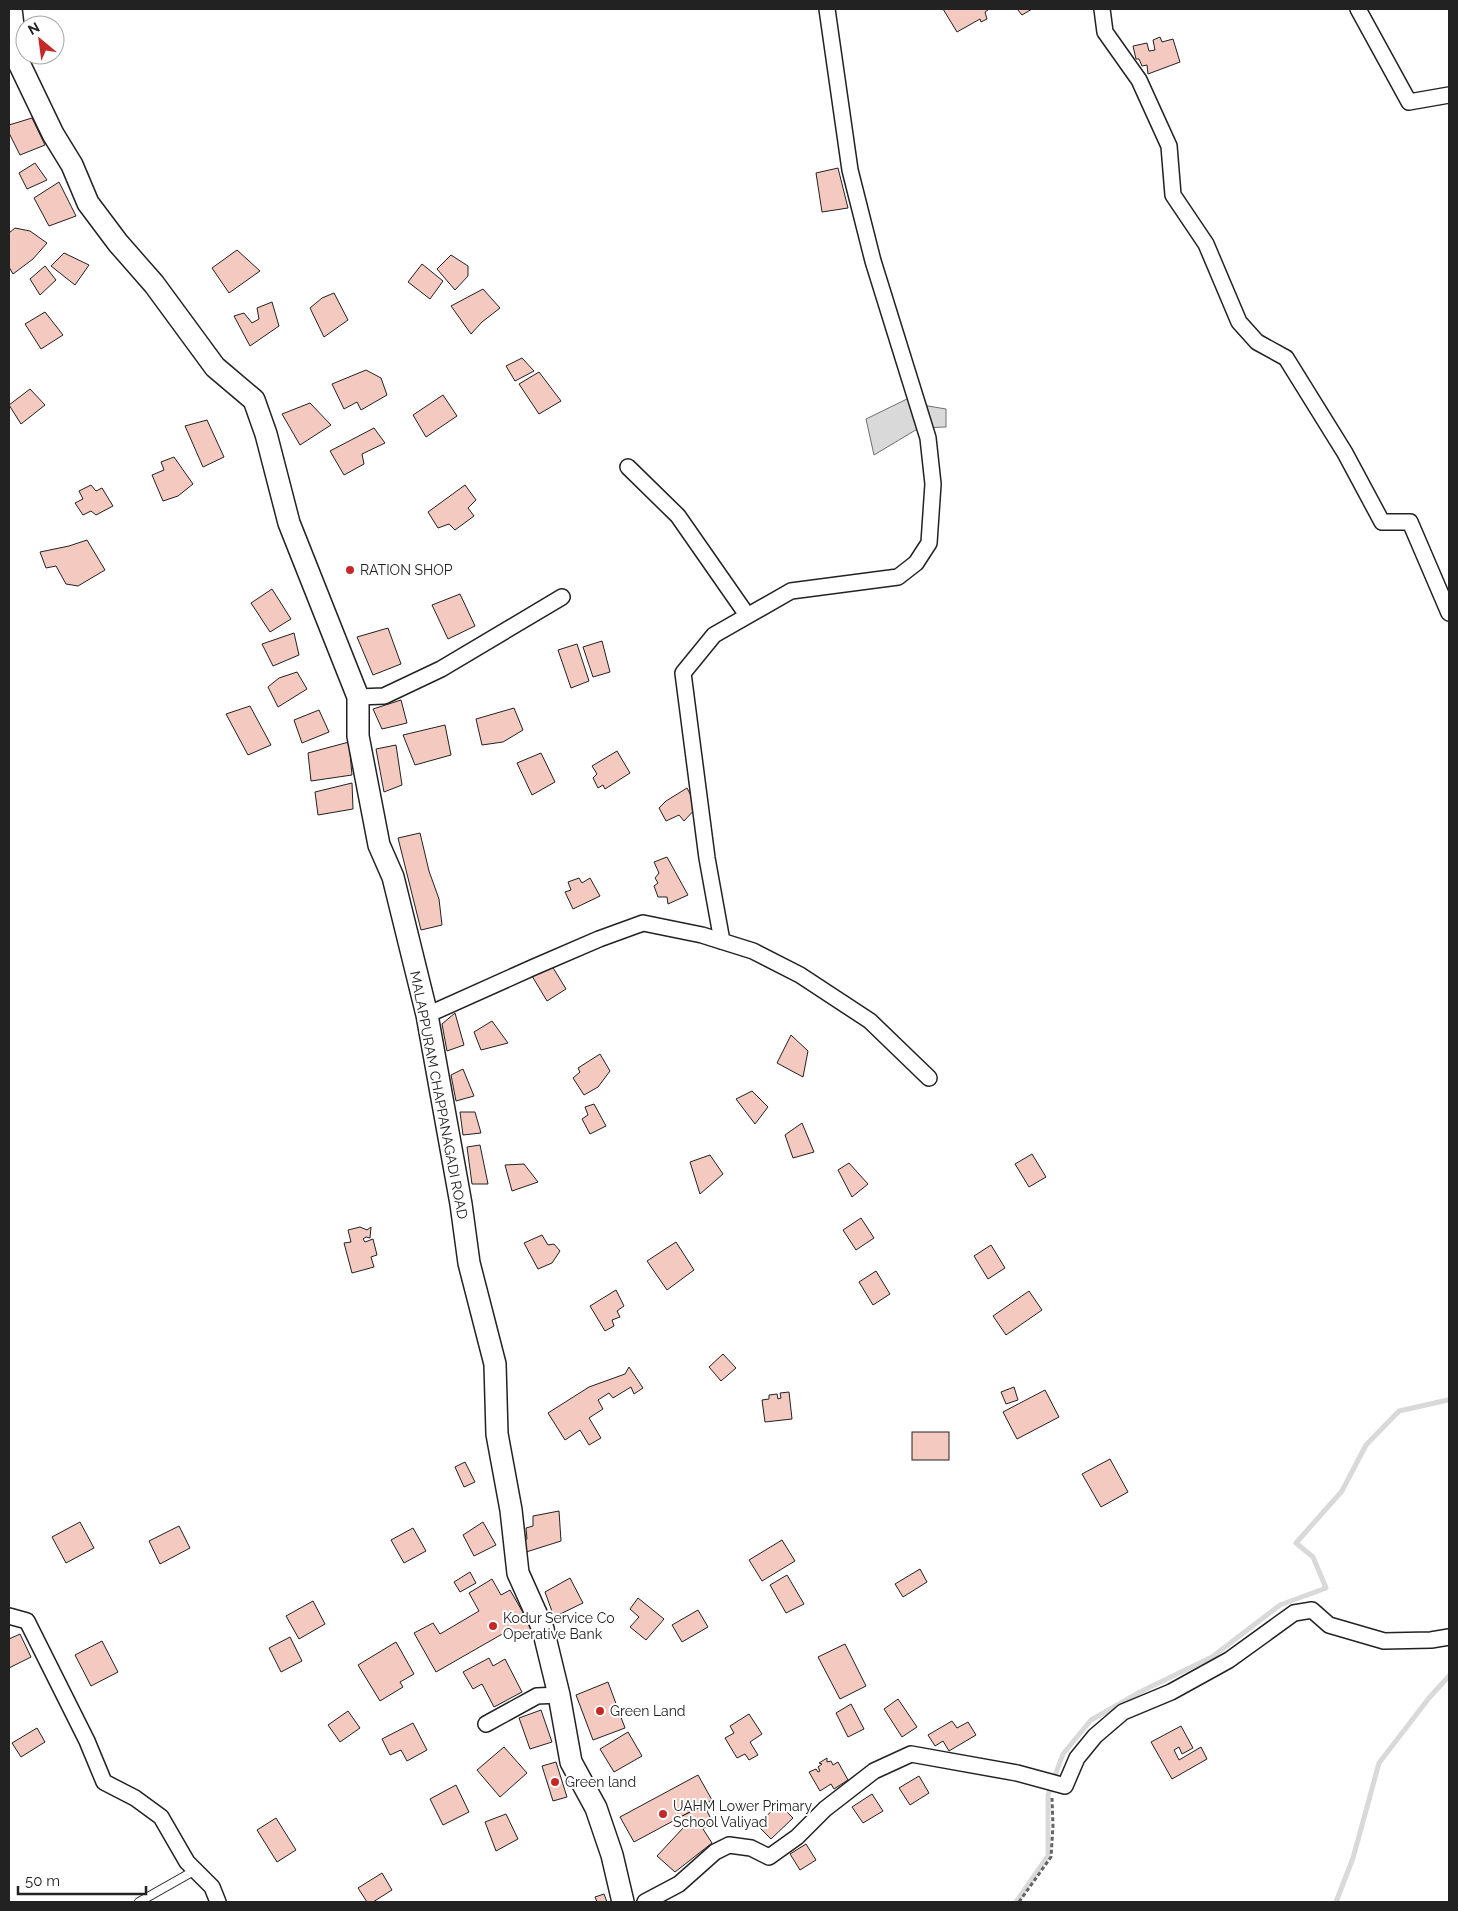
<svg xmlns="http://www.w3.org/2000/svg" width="1458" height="1911" font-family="Raleway,sans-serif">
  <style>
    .water { fill: #d9d9d9; stroke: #6f6f6f }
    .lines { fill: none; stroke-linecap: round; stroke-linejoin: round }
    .stream { stroke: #d9d9d9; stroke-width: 5 }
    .building { fill: #f3c9c0; stroke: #222 }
    .lane-casing { stroke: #222; stroke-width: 10 }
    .street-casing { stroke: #222; stroke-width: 18 }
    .secondary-casing { stroke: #222; stroke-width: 24 }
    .path { stroke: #646464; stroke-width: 3; stroke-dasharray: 4 2.5; stroke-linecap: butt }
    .lane { stroke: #fff; stroke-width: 8 }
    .street { stroke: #fff; stroke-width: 15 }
    .secondary { stroke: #fff; stroke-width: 21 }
    .poi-dot { fill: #c62828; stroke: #fff; stroke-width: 2 }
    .labels { text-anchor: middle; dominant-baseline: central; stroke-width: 4; stroke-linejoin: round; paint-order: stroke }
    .poi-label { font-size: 14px; fill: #222; stroke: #fff; text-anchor: start }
    .street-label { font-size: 14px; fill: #222; stroke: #fff }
  </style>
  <rect width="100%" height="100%" fill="#fff"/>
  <!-- water -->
  <polygon class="water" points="909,398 928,406 946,409 946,427 919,428 874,455 866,419"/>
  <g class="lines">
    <!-- stream -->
    <g class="stream">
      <polyline points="1016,1902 1048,1856 1048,1795 1063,1754 1091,1720 1142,1691 1212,1657 1280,1605 1326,1588 1313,1557 1296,1543 1342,1491 1366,1445 1399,1411 1448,1400"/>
      <polyline points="1336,1902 1353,1858 1379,1763 1429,1698 1449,1676"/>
    </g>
  </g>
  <!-- building -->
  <g class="building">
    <polygon points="943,9 987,9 988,10 985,12 987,19 981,22 980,19 957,32"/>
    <polygon points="1017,9 1032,9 1022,15"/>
    <polygon points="1160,37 1162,42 1173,39 1180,62 1148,74 1147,65 1142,66 1139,59 1136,59 1133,46 1147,43 1149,51 1155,50 1153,40"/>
    <polygon points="32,118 45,145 20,155 9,133 9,125"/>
    <polygon points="35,163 47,180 27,189 19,173"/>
    <polygon points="838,168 848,208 822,212 816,173"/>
    <polygon points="59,182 76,216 49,226 34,198"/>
    <polygon points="15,228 30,231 47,243 33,259 13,274 9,267 9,233"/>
    <polygon points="237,250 260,271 229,293 212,268"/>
    <polygon points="64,253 89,265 75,285 51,266"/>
    <polygon points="451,255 468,266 468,276 455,290 437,269"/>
    <polygon points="422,264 443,281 430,299 408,282"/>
    <polygon points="45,266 56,280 40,295 30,279"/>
    <polygon points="483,289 500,308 482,322 471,334 451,306"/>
    <polygon points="334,293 348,320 324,337 310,308 322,298"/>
    <polygon points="272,302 279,326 250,346 234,316 244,313 252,323 259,319 257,308"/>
    <polygon points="45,312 63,335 41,349 25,324"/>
    <polygon points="522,358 534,371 515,381 506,366"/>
    <polygon points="366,370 381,378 387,395 361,410 357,402 344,409 332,384"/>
    <polygon points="539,372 561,401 539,414 519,384"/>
    <polygon points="30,389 45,405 21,424 9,405"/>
    <polygon points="443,395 457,416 426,437 413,415"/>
    <polygon points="310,403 331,425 300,445 282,414"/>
    <polygon points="207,420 224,457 203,467 185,426"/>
    <polygon points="374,428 385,443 362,454 364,464 344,475 330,451"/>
    <polygon points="174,457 193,484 178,496 163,501 152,475 164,470 161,462"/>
    <polygon points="91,485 96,491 102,488 113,506 96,515 91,511 83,515 75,503 83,499 79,491"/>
    <polygon points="465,485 476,500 468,508 474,516 455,530 449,524 438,528 428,512"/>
    <polygon points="87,540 105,570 78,586 66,584 56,566 46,568 40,552 69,546"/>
    <polygon points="272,589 291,619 270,632 251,603"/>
    <polygon points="460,594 475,626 448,639 432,605"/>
    <polygon points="388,628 401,664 373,675 357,637"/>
    <polygon points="294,633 299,655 273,666 262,644"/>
    <polygon points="602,641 610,672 593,677 583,647"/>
    <polygon points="577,644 589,681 571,688 558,650"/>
    <polygon points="297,672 307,689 278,707 268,687 279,678"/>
    <polygon points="401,700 407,723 382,729 373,709"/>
    <polygon points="250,706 271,745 248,755 226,714"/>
    <polygon points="514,708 523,730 503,742 482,745 476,719"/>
    <polygon points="319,710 329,732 302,743 294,720"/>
    <polygon points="445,725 451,755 415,765 403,735"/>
    <polygon points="349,742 352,775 311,781 308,753"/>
    <polygon points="396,745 402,785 384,792 376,749"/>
    <polygon points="617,751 630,773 605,789 603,785 598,788 593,778 597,774 592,766"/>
    <polygon points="541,753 555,782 532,795 517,763"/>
    <polygon points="352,783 353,809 318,815 315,792"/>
    <polygon points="687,788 697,807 684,821 679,815 666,821 659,808 666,801"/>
    <polygon points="420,833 429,871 439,899 442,925 421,930 398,838"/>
    <polygon points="667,857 688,895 668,904 667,897 658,897 654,886 658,883 655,878 659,873 654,862"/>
    <polygon points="579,878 582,883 590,878 600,896 573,909 565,892 571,890 568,882"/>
    <polygon points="552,966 566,989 547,1001 532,976"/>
    <polygon points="455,1013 464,1045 447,1051 442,1024"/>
    <polygon points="492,1021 508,1043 481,1050 474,1032"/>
    <polygon points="791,1035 808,1051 803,1077 777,1063"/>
    <polygon points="600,1054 610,1071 598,1087 584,1095 573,1078 580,1072 578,1068"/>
    <polygon points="463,1069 474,1096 456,1101 451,1075"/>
    <polygon points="752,1091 768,1107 755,1124 736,1099"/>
    <polygon points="594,1104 606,1126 590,1134 582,1119 588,1115 585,1107"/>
    <polygon points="460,1112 475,1112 481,1133 463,1135"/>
    <polygon points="802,1123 814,1152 793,1158 785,1135"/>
    <polygon points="480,1145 488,1184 472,1184 467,1147"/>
    <polygon points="1032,1154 1046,1177 1029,1187 1015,1164"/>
    <polygon points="710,1155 723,1174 700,1194 690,1162"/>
    <polygon points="849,1163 868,1184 852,1197 838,1170"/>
    <polygon points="524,1164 538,1182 512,1191 505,1165"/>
    <polygon points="861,1218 874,1238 856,1250 843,1230"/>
    <polygon points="360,1227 367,1230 371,1227 370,1238 366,1237 363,1239 365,1242 373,1239 377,1255 371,1257 374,1267 352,1273 344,1243 351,1242 348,1230"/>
    <polygon points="542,1235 548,1245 554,1244 560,1251 552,1263 538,1269 524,1243"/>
    <polygon points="676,1242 694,1270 667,1290 647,1261"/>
    <polygon points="991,1245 1005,1268 988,1279 974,1256"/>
    <polygon points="876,1271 890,1294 873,1305 859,1282"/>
    <polygon points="616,1290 624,1306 617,1311 620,1317 612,1320 614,1326 605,1331 590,1306"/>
    <polygon points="1029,1291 1042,1310 1006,1335 993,1316"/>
    <polygon points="723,1354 736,1368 721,1381 709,1367"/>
    <polygon points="629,1367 643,1388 634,1394 631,1387 613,1398 609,1393 598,1400 603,1409 589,1418 601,1438 589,1445 580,1430 565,1440 548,1413 589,1387 625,1374"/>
    <polygon points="1014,1387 1018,1400 1006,1404 1001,1392"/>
    <polygon points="1045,1390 1059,1417 1017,1439 1003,1412"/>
    <polygon points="789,1392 792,1419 765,1422 762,1400 769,1399 769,1395 777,1394 778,1399 781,1398 780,1393"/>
    <rect x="912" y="1432" width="37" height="28"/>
    <polygon points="1110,1459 1128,1492 1101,1507 1082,1474"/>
    <polygon points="465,1462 475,1482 464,1487 455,1467"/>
    <polygon points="559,1511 561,1541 523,1553 520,1543 527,1539 526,1528 533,1526 533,1516"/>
    <polygon points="80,1522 94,1548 66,1563 52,1537"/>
    <polygon points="483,1522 496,1545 474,1556 463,1535"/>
    <polygon points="179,1526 190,1548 160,1564 149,1541"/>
    <polygon points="413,1528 426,1551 404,1563 391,1540"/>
    <polygon points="782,1540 795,1561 762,1581 749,1560"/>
    <polygon points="920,1569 927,1582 903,1597 895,1584"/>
    <polygon points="470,1572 476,1583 460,1592 454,1582"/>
    <polygon points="787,1575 804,1604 786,1613 770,1585"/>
    <polygon points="570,1578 583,1603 554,1617 545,1592"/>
    <polygon points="492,1579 501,1595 510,1590 533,1630 516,1639 511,1629 436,1672 414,1633 433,1623 440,1634 479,1611 469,1593"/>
    <polygon points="638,1598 664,1619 646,1640 630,1627 639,1617 630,1609"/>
    <polygon points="313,1601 325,1624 299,1639 286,1616"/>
    <polygon points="698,1610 708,1627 682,1642 672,1625"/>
    <polygon points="20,1634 31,1657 9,1668 9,1639"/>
    <polygon points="290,1637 302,1661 281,1672 269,1648"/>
    <polygon points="102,1641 118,1672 91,1686 75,1655"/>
    <polygon points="396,1642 414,1674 400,1682 403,1687 380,1701 358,1665"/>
    <polygon points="845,1644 866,1686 840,1699 818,1657"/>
    <polygon points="489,1658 493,1666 505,1659 522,1692 494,1707 482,1684 473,1689 463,1672"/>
    <polygon points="608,1682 625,1728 593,1740 576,1695"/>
    <polygon points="898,1699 917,1727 902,1737 884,1709"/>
    <polygon points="851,1704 864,1729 848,1737 836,1713"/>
    <polygon points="541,1710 552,1742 530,1749 519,1718"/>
    <polygon points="348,1711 360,1728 340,1742 328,1725"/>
    <polygon points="749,1714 762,1734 750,1742 758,1755 749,1760 745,1754 737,1758 725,1738 734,1733 730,1726"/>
    <polygon points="952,1721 957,1728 968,1722 976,1735 949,1751 943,1741 935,1746 928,1735"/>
    <polygon points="413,1723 427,1750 407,1761 401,1750 390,1755 382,1739"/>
    <polygon points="1181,1726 1193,1748 1182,1754 1179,1747 1174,1750 1179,1760 1201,1747 1207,1759 1172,1779 1151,1742"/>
    <polygon points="37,1728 45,1742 21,1757 12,1743"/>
    <polygon points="628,1732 642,1756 614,1772 600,1749"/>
    <polygon points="504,1747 527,1773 500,1797 477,1770"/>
    <polygon points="827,1758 827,1762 831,1761 833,1765 838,1762 848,1780 834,1789 831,1784 820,1791 809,1772 816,1769 818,1772 820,1771 818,1767 822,1764 819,1763"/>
    <polygon points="556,1762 567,1797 553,1801 542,1766"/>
    <polygon points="698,1775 712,1800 634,1842 620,1817"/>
    <polygon points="919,1776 929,1793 910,1805 899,1788"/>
    <polygon points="456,1785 469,1812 443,1825 430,1799"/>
    <polygon points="872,1794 883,1811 863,1823 852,1807"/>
    <polygon points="711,1802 713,1806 707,1811 711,1819 709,1824 703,1829 712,1843 675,1872 657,1856 684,1827 674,1820"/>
    <polygon points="779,1804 793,1818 771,1839 757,1825"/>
    <polygon points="506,1814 518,1839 496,1851 485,1822"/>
    <polygon points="276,1818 296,1850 277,1862 257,1830"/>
    <polygon points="806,1844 816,1860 800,1870 790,1854"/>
    <polygon points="382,1873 392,1890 373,1902 367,1902 358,1888"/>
    <polygon points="604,1894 607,1902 597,1902 595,1897"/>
  </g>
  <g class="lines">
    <defs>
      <polyline id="lane" points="139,1902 192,1872 194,1869"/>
      <g id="street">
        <polyline points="1102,9 1105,32 1139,80 1169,146 1173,195 1206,244 1239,322 1257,342 1286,358 1345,453 1382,522 1410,522 1449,613"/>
        <polyline points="1358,9 1409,102 1449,95"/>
        <polyline points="628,467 678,516 747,615"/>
        <polyline points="358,697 384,696 441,669 562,597"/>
        <polyline points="722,941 707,858 683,673 714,635 791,591 898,577 916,563 929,543 933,484 928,438 873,261 850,170 827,9"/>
        <polyline points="427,1015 534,967 599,939 643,923 702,935 753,951 800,975 870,1021 929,1078"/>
        <polyline points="9,1616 27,1621 87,1741 104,1782 135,1798 161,1817 187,1862 212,1887 218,1902"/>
        <polyline points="486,1724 537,1696 559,1695"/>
        <polyline points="645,1902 679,1884 715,1852 729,1845 751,1848 769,1857 797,1837 825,1809 874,1771 911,1754 1017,1773 1065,1786 1077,1758 1095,1736 1123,1712 1171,1692 1229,1660 1294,1613 1312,1610 1329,1625 1384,1641 1431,1640 1449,1637"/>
      </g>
      <polyline id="secondary" points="11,9 17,59 53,134 72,165 88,203 118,243 154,284 215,367 254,400 266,434 289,523 358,697 358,736 379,845 393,877 427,1015 461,1204 469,1263 495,1364 497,1434 511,1510 518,1573 543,1629 559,1695 571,1762 596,1808 612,1855 623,1902"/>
    </defs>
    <!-- lane casing -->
    <use href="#lane" class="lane-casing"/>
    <!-- street casing -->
    <use href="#street" class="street-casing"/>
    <!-- secondary casing -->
    <use href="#secondary" class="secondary-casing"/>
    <!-- path -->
    <polyline class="path" points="1019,1902 1051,1857 1053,1826 1052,1798"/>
    <!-- lane -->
    <use href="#lane" class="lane"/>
    <!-- street -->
    <use href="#street" class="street"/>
    <!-- secondary -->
    <use href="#secondary" class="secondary"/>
  </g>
  <!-- markers -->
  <g class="poi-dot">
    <circle cx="350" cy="570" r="5"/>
    <circle cx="493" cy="1626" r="5"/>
    <circle cx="600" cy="1711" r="5"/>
    <circle cx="555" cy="1782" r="5"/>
    <circle cx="663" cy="1814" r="5"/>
  </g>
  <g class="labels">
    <!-- poi labels -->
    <g class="poi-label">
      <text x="360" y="570">RATION SHOP</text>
      <text x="503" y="1618">Kodur Service Co<tspan x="503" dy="16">Operative Bank</tspan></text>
      <text x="610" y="1711">Green Land</text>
      <text x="565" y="1782">Green land</text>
      <text x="673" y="1806">UAHM Lower Primary<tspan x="673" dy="16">School Valiyad</tspan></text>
    </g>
    <!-- street labels -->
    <g class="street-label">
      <text transform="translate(439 1095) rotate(79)">MALAPPURAM CHAPPANAGADI ROAD</text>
    </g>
  </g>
  <!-- border -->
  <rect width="1458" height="1911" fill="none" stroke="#222222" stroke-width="20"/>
  <!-- north arrow -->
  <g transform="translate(40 40) rotate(331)"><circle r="24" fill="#ffffff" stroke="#a7a7a7"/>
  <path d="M0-4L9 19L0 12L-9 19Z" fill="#c62828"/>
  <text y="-8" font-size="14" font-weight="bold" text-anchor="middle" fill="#222222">N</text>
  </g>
  <!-- scale -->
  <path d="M18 1886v8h128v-8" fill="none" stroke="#222222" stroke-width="2.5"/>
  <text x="25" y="1886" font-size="15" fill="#222222" stroke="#ffffff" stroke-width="4" paint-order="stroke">50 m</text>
</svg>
